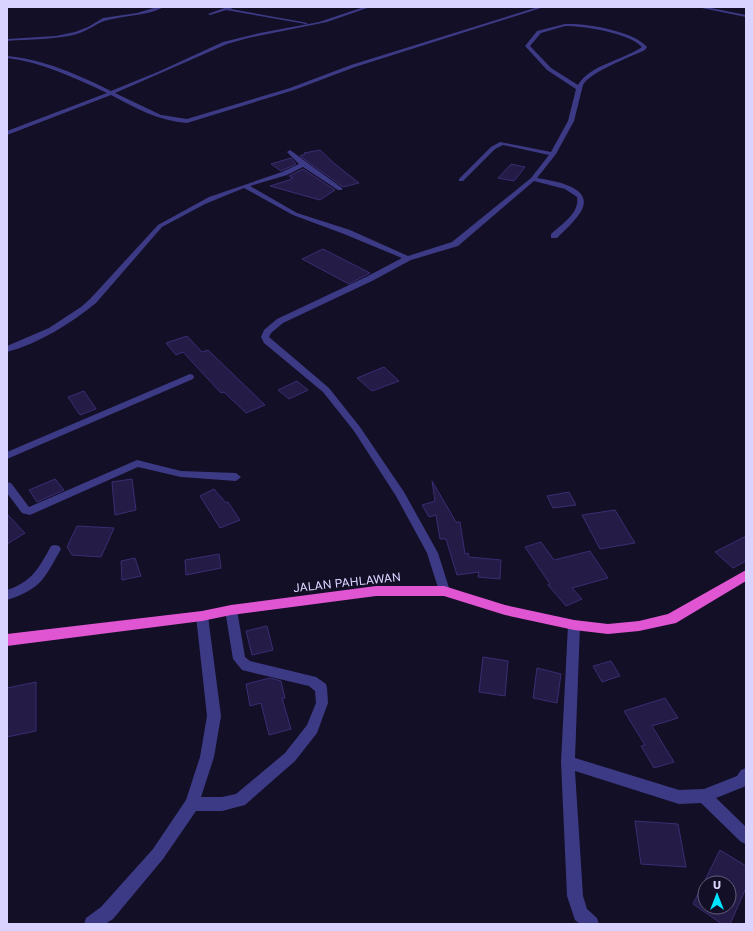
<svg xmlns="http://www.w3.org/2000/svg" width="753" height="931" font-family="'Golos Text',sans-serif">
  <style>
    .building { fill: #241b47; stroke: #3b2d73; fill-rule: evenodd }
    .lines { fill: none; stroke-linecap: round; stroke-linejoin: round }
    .minor { fill: #3d3a85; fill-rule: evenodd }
    .trunk { fill: #e055d1; fill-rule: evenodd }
    .labels { text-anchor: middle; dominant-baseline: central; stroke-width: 4; stroke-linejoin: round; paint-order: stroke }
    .street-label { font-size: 12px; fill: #d9d4ff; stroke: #130f26 }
  </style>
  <rect width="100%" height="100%" fill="#130f26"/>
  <!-- building -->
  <g class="building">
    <polygon points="320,150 335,164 359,183 343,187 300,156 305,154 304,153"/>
    <polygon points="291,158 296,164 281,171 271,164"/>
    <polygon points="511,164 525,167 514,181 498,178"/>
    <polygon points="303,169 335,190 320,200 270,186 289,180 293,178 289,176"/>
    <polygon points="323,249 370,273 349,284 302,259"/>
    <polygon points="187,336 202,352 208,350 265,405 246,413 224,392 221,393 183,352 176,355 166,343"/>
    <polygon points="384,367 399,381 372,391 357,378"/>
    <polygon points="297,381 308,390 289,399 278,390"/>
    <polygon points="84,391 96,409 80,415 68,397"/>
    <polygon points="55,479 64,490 37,502 29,490"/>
    <polygon points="132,479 136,510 115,515 112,482"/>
    <polygon points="432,481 456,522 460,522 465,554 468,553 469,557 501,560 500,579 478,577 479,572 457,575 446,539 440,539 436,515 429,517 422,505 435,501"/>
    <polygon points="214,489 226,503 228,502 240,520 220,528 200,496"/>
    <polygon points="569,492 576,505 553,508 547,496"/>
    <polygon points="615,510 635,543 600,549 582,515"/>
    <polygon points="7,514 25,533 7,544"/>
    <polygon points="77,526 114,528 101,557 72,555 67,547"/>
    <polygon points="746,536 746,561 733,568 715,552"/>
    <polygon points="541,542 554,560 590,551 608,578 572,588 582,599 566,606 548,585 550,584 525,547"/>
    <polygon points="219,554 221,568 186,575 185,560"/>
    <polygon points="135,558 141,576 122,580 121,561"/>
    <polygon points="267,626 273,650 252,655 246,631"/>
    <polygon points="483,657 508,661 505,696 479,692"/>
    <polygon points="611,661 620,676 602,682 593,666"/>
    <polygon points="537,668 561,674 557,703 533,698"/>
    <polygon points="270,678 281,681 285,698 282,698 291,729 269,735 261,703 250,706 246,684"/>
    <polygon points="36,682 36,731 7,737 7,688"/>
    <polygon points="665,698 678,718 652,726 674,762 654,768 641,746 645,745 624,711"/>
    <polygon points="635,821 678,824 686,867 641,864"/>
    <path d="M720,850L746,866V888L730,924H722L693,904ZM705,883H729V907H705Z"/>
  </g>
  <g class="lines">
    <!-- minor -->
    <g class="minor">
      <path d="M157,7H164C147,16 126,15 108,20C98,22 88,31 77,34C55,40 30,39 7,41V39L56,36L75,32L88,27L103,18L137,13Z"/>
      <polygon points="227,7 233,7 231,9 308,23 306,24 226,10 210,15 208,14"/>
      <path d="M364,7H370L327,22L248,38L227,44L115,93L161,115L187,119L290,88L351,65L538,7H544L355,67L294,90L187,123C159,121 135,108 111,95L7,135V131L107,93C75,78 42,62 7,58V56C43,59 79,75 111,91L160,71L223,42L260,33L319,22Z"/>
      <polygon points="697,7 706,7 746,15 746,17"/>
      <path d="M565,24C586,23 634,31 647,47L645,50C630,57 590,72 583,85L574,121L556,154L537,178C554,181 597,187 580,213C574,222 565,230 557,238H551V234C562,224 580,213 577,197L565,189L534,181L458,246L411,260L372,281L283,323L271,333L269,337L329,388L360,427L404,492L438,553L450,591L448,594L444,596L440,594L427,553L396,496L354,431L323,392L264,343L261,337L264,330L277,319L366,277L402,258L344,234L293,215L244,188L205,204L162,227L96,303C70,324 40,343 7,352V346L49,328L81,307L90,299L158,225L209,197L282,172L299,164L287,152L290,150L342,188V190H338L303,167L287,175L250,186L297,213L350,230L408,256L452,242L531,178L549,155L503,145L495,149L463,181H459V179L491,147L500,142L551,152L568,121L576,89L547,70L525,46L537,31ZM565,26C585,26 629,33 642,47C624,60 589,65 578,85L551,68L530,46L541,33Z"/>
      <polygon points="190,374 193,375 194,377 193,379 7,459 7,452"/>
      <polygon points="137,460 181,471 236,473 241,477 236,481 181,477 138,467 30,515 22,513 7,493 7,482 11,483 29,507"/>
      <path d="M55,545L59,546L61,549C44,579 41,589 7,600V590C32,582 39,568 51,546Z"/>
      <polygon points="231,605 235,607 237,610 245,657 250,661 316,677 326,684 327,688 328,703 317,733 295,761 245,805 222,811 196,811 163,859 113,919 105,924 84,924 86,918 101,907 153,849 186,800 200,757 207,716 196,616 198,613 202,611 206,613 208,616 221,716 214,757 201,797 222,797 236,794 285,753 307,725 316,703 315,691 309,686 246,671 242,670 233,659 225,610 227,607"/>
      <polygon points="574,620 578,622 580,625 575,758 679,790 704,789 737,776 741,770 746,768 746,786 716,798 746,827 746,844 741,842 701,803 679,804 575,771 583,896 587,909 597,918 599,924 580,924 575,920 567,896 561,762 568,625 570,622"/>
    </g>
    <!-- trunk -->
    <polygon class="trunk" points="746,570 746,581 676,623 639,631 608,634 574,630 505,615 444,596 376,596 231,615 202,621 7,646 7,634 202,611 231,605 376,586 444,586 505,605 574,620 608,624 639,621 668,614"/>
  </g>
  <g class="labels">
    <!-- street labels -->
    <g class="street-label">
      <text transform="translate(347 582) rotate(-6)">JALAN PAHLAWAN</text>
    </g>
  </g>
  <!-- border -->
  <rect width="753" height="931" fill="none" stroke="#d9d4ff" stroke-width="16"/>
  <!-- north arrow -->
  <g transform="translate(717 895)"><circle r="19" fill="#130f26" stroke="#625e7d"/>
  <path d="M0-3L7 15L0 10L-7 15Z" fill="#00e5ff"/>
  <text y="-6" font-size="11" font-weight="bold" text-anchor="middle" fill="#d9d4ff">U</text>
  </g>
</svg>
